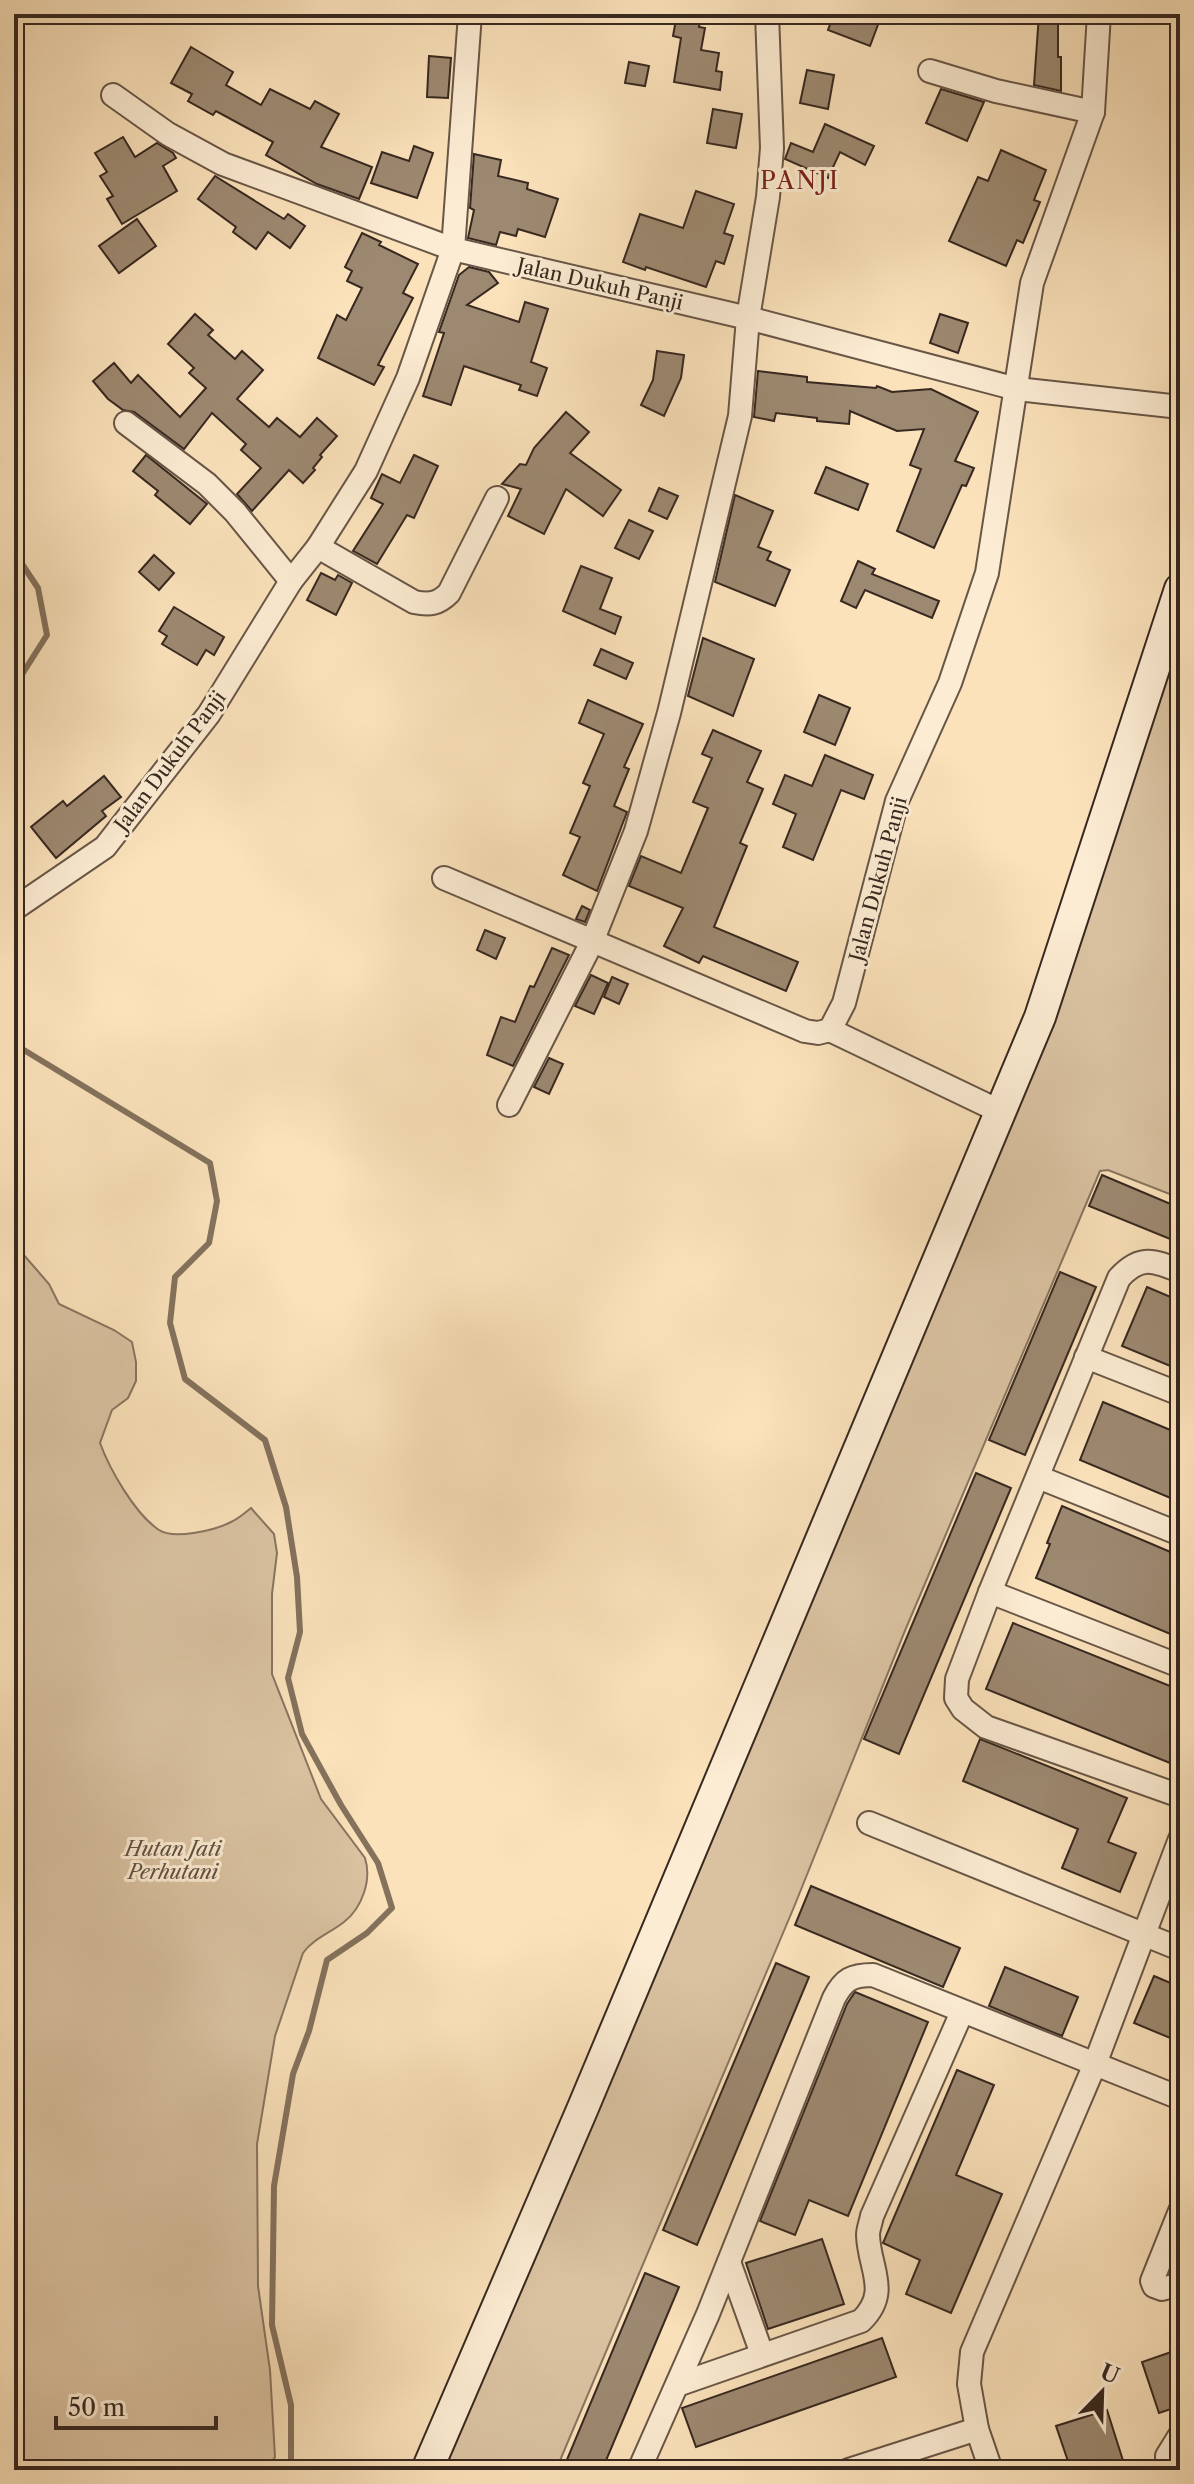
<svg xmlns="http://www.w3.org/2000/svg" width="1194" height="2484" font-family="'Libre Caslon Text',serif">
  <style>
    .green { fill: #dac2a1; stroke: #887560; stroke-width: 2 }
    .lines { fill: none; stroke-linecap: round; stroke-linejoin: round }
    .stream { stroke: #84725d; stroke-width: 6 }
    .building { fill: #9d8971; stroke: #372820; stroke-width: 2 }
    .minor-casing { stroke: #685647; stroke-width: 26 }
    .secondary-casing { stroke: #372820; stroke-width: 34 }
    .minor { stroke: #fcecd3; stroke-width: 22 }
    .secondary { stroke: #fcecd3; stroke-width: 30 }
    .labels { text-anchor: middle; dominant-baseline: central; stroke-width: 6; stroke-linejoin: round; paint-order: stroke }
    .street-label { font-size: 20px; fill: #372820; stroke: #fcecd3 }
    .park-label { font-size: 20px; font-style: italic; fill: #604e40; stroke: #fcecd3 }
    .quarter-label { font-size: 24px; letter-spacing: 2px; fill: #7a1f14; stroke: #fcecd3 }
  </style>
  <rect width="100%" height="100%" fill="#fbe2bb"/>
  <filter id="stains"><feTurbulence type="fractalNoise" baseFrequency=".0025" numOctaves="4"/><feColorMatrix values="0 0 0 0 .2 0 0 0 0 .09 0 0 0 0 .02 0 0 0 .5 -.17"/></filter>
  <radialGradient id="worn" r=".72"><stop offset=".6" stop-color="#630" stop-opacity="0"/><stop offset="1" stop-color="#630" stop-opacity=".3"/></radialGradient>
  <!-- green -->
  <g class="green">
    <polygon points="1180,632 1180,1198 1108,1170 1100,1171 904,1633 794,1907 556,2470 441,2470"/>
    <path d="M14,1248L23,1254L49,1284L59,1304L114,1330L132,1342L136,1362V1381L128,1398L112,1410L100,1443C110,1470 135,1514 159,1530C174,1540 216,1530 231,1522C238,1519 245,1513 251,1508L274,1534L277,1553L272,1594V1674L321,1799L365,1858C372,1880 362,1908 344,1922C330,1933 313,1939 303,1953L275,2036L257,2144L258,2286L270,2370L275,2457L266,2470H14Z"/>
  </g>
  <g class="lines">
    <!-- stream -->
    <g class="stream">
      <polyline points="14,552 38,588 47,635 14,687"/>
      <polyline points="14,1044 210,1163 217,1201 209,1243 175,1277 170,1323 185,1379 265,1440 286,1507 297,1577 300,1632 288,1678 302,1734 341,1805 378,1863 392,1908 367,1933 327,1960 309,2031 293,2074 274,2186 272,2325 291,2405 291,2463 288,2470"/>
    </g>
  </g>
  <!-- building -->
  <g class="building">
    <polygon points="677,14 701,14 699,27 705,28 701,50 719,53 716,71 722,72 720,90 674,82 681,38 673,36"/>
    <polygon points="834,14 882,14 870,46 828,30"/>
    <polygon points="1039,14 1058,14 1058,57 1061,57 1061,91 1034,85"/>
    <polygon points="191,47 233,72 226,85 261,105 270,89 310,109 315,101 339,114 321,147 372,167 359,199 317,184 266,155 273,142 216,111 213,115 188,101 192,94 171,83"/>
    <polygon points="429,56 451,58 448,98 427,97"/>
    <polygon points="629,62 649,66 645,86 625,83"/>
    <polygon points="807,70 834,75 828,109 800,103"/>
    <polygon points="941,89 984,102 967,141 926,123"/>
    <polygon points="713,109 742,114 736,148 707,143"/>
    <polygon points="825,124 874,146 865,165 840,152 828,178 785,159 791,143 813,152"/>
    <polygon points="123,137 135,157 157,143 173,153 176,158 163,166 177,191 122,224 107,199 113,196 100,176 107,172 95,153"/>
    <polygon points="414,146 433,153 417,198 371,183 382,152 409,161"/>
    <polygon points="1001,150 1046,170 1034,200 1040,202 1023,243 1017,240 1006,266 949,241 978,177 988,181"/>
    <polygon points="474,154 501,160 498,176 528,183 527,189 558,199 545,237 518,229 516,236 500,232 496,245 468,238 474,210 470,208"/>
    <polygon points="215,176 284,219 288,214 305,226 290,248 268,232 256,249 233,232 236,227 198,199"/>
    <polygon points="696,191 734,204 724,233 733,236 724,264 716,261 706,287 646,267 645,270 623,262 640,214 683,228"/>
    <polygon points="137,219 156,246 119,273 99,246"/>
    <polygon points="362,233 381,242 379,245 418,264 403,293 413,298 378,365 384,367 374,385 318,358 337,315 346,320 362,288 347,281 352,271 345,267"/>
    <polygon points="469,267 489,272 498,283 467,305 519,322 525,302 548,309 531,362 547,368 537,396 519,390 521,385 464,366 451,405 423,396 444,333 439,332 459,275"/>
    <polygon points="195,314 213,330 208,335 235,359 242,351 263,370 237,399 269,427 277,418 300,437 317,418 337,436 320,455 322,457 313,468 315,470 303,483 289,470 252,511 237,494 261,468 241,450 246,444 212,413 184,449 134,412 123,410 108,399 93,381 114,363 131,383 138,375 180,417 206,388 189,373 194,368 168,344"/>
    <polygon points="940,314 968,323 958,353 930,343"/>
    <polygon points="657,351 684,355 681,378 664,416 641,405 653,380"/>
    <polygon points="758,371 807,377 807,382 876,388 877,386 892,392 931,389 978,412 955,461 974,468 966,486 962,485 934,548 897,531 921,469 910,465 924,429 897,431 850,411 849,424 817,421 817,418 776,413 774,421 754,417"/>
    <polygon points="566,412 589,432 570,453 621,490 603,516 566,489 544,534 508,516 521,489 502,484 520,464 526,465 534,448"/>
    <polygon points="146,455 207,504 190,524 155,495 158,491 133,471"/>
    <polygon points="414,455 438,466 414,518 407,515 377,564 353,551 383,504 371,498 382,474 400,483"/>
    <polygon points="826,467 868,484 858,510 815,493"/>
    <polygon points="659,488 678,496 667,519 649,511"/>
    <polygon points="735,495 773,511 758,547 771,552 767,560 790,570 775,606 715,582"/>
    <polygon points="629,520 653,531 639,559 615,548"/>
    <polygon points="154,555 174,573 159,590 139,572"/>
    <polygon points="858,561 875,569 872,574 939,601 932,618 865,590 856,608 841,601"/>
    <polygon points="581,566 612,578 600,609 621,617 615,634 563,611"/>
    <polygon points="321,573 335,580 338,575 352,583 336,615 307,600"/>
    <polygon points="174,607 224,637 214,655 206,650 197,665 162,644 167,636 159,631"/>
    <polygon points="703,638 754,659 733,716 688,696"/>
    <polygon points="601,649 633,663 626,679 594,665"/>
    <polygon points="819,695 850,708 835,745 804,732"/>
    <polygon points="588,700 643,724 624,767 629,769 614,806 627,812 597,891 563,875 580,837 570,833 590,786 583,783 604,734 579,723"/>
    <polygon points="713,730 761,751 747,782 763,789 740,843 747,846 714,927 798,962 786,991 703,956 699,963 664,946 683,908 629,886 641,856 681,873 708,808 693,802 712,758 702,754"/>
    <polygon points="825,755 873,775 864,799 841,790 813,860 783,847 796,814 773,804 785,775 812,786"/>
    <polygon points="104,776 121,797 102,811 106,816 56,858 31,827 63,801 67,806"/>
    <polygon points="582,906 590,910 585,922 576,919"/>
    <polygon points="485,930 505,938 496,959 477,950"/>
    <polygon points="552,948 569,955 513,1066 487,1055 501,1017 515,1022 530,986 534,987"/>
    <polygon points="591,975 608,983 594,1014 575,1006"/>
    <polygon points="612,977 628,984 619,1004 604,997"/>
    <polygon points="549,1058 563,1064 549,1094 534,1087"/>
    <polygon points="1102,1175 1180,1208 1180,1243 1089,1206"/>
    <polygon points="1060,1272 1096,1287 1025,1455 989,1440"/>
    <polygon points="1147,1287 1180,1301 1180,1370 1122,1346"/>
    <polygon points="1103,1402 1180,1434 1180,1502 1080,1460"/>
    <polygon points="976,1473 1011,1488 899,1754 864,1739"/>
    <polygon points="1062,1506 1180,1556 1180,1638 1036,1578 1050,1544 1047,1543"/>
    <polygon points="1013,1623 1180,1690 1180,1767 986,1689"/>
    <polygon points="980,1739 1127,1798 1108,1842 1136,1853 1120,1892 1062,1868 1078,1829 963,1781"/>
    <polygon points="811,1886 960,1948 943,1987 795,1925"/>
    <polygon points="776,1963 809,1977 697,2245 663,2230"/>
    <polygon points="1005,1967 1078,1997 1062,2036 989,2006"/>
    <polygon points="1154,1976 1180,1987 1180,2042 1134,2023"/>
    <polygon points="855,1992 928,2022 848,2216 809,2200 795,2235 760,2221 847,2004"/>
    <polygon points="957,2070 994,2085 956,2175 1002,2194 951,2313 906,2294 920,2260 883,2243"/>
    <polygon points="822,2239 844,2304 768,2329 746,2263"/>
    <polygon points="645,2273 679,2287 602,2470 584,2470 566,2462"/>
    <polygon points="882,2338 896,2377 696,2447 682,2408"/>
    <polygon points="1180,2349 1180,2406 1159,2413 1142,2362"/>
    <polygon points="1107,2410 1126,2470 1071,2470 1056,2426"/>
  </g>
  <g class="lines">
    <defs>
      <g id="minor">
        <polyline points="930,71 996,91 1093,112"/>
        <polyline points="113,95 168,134 223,164 453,249 748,318 1017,389 1180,407"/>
        <polyline points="126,423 207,484 235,512 291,581"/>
        <path d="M318,547L414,602C430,605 438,604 449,593L497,498"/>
        <polyline points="444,878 805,1031 818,1033 830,1030 844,1003 897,801 950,683 987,573 1032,283 1093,112 1099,14"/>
        <polyline points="14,909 105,847 209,714 291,581 318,547 366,471 408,378 453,249 470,14"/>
        <polyline points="830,1030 999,1111"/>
        <polyline points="509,1105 592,942 636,831 669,713 740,416 748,318 768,197 772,148 767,14"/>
        <path d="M1180,1271C1153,1260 1140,1255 1119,1278L990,1592L957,1679L956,1698L963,1709L986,1727L1180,1796"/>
        <polyline points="1086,1357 1180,1394"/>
        <polyline points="1038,1477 1180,1534"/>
        <polyline points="990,1592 1180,1666"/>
        <polyline points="869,1823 1180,1949"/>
        <polyline points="1180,2211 1152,2281 1154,2286 1162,2289 1180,2284"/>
        <polyline points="729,2262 762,2354"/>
        <path d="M677,2385L861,2321C891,2292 869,2269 868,2235C868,2229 871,2222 872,2216L962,2012"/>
        <path d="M639,2470L708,2314L834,1998C844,1979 852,1975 873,1975L1180,2098"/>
        <polyline points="849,2470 977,2429"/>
        <polyline points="991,2470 977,2429 969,2384 972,2352 1095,2064 1180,1839"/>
        <polyline points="1168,2470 1167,2456 1180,2435"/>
      </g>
      <polyline id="secondary" points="427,2470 582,2110 1040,1017 1180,589"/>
    </defs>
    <!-- minor casing -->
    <use href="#minor" class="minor-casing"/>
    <!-- secondary casing -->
    <use href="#secondary" class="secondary-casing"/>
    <!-- minor -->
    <use href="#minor" class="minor"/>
    <!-- secondary -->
    <use href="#secondary" class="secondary"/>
  </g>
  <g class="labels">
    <!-- street labels -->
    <g class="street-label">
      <text transform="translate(600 284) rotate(13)">Jalan Dukuh Panji</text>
      <text transform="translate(170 761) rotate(-53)">Jalan Dukuh Panji</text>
      <text transform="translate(878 879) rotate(-75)">Jalan Dukuh Panji</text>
    </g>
    <!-- park labels -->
    <g class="park-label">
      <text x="173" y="1849">Hutan Jati<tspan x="173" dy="23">Perhutani</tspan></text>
    </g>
    <!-- quarter labels -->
    <g class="quarter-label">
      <text x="800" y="180">PANJI</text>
    </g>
  </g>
  <!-- margin -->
  <rect width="1194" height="2484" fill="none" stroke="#fbe2bb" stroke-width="48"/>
  <rect x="16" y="16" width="1162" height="2452" fill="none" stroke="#372820" stroke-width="4"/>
  <rect x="24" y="24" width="1146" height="2436" fill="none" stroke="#372820" stroke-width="2"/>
  <!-- north arrow -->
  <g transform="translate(1102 2392) rotate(23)" stroke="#fcecd3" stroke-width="6" paint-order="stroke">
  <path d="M0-6L14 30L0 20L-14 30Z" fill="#372820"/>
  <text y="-12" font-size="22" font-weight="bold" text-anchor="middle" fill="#372820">U</text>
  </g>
  <!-- scale -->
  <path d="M56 2416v12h160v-12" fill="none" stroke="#372820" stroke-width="4"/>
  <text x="68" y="2416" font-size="24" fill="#372820" stroke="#fcecd3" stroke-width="6" paint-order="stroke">50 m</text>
  <rect width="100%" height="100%" filter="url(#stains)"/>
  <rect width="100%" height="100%" fill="url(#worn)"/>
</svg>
